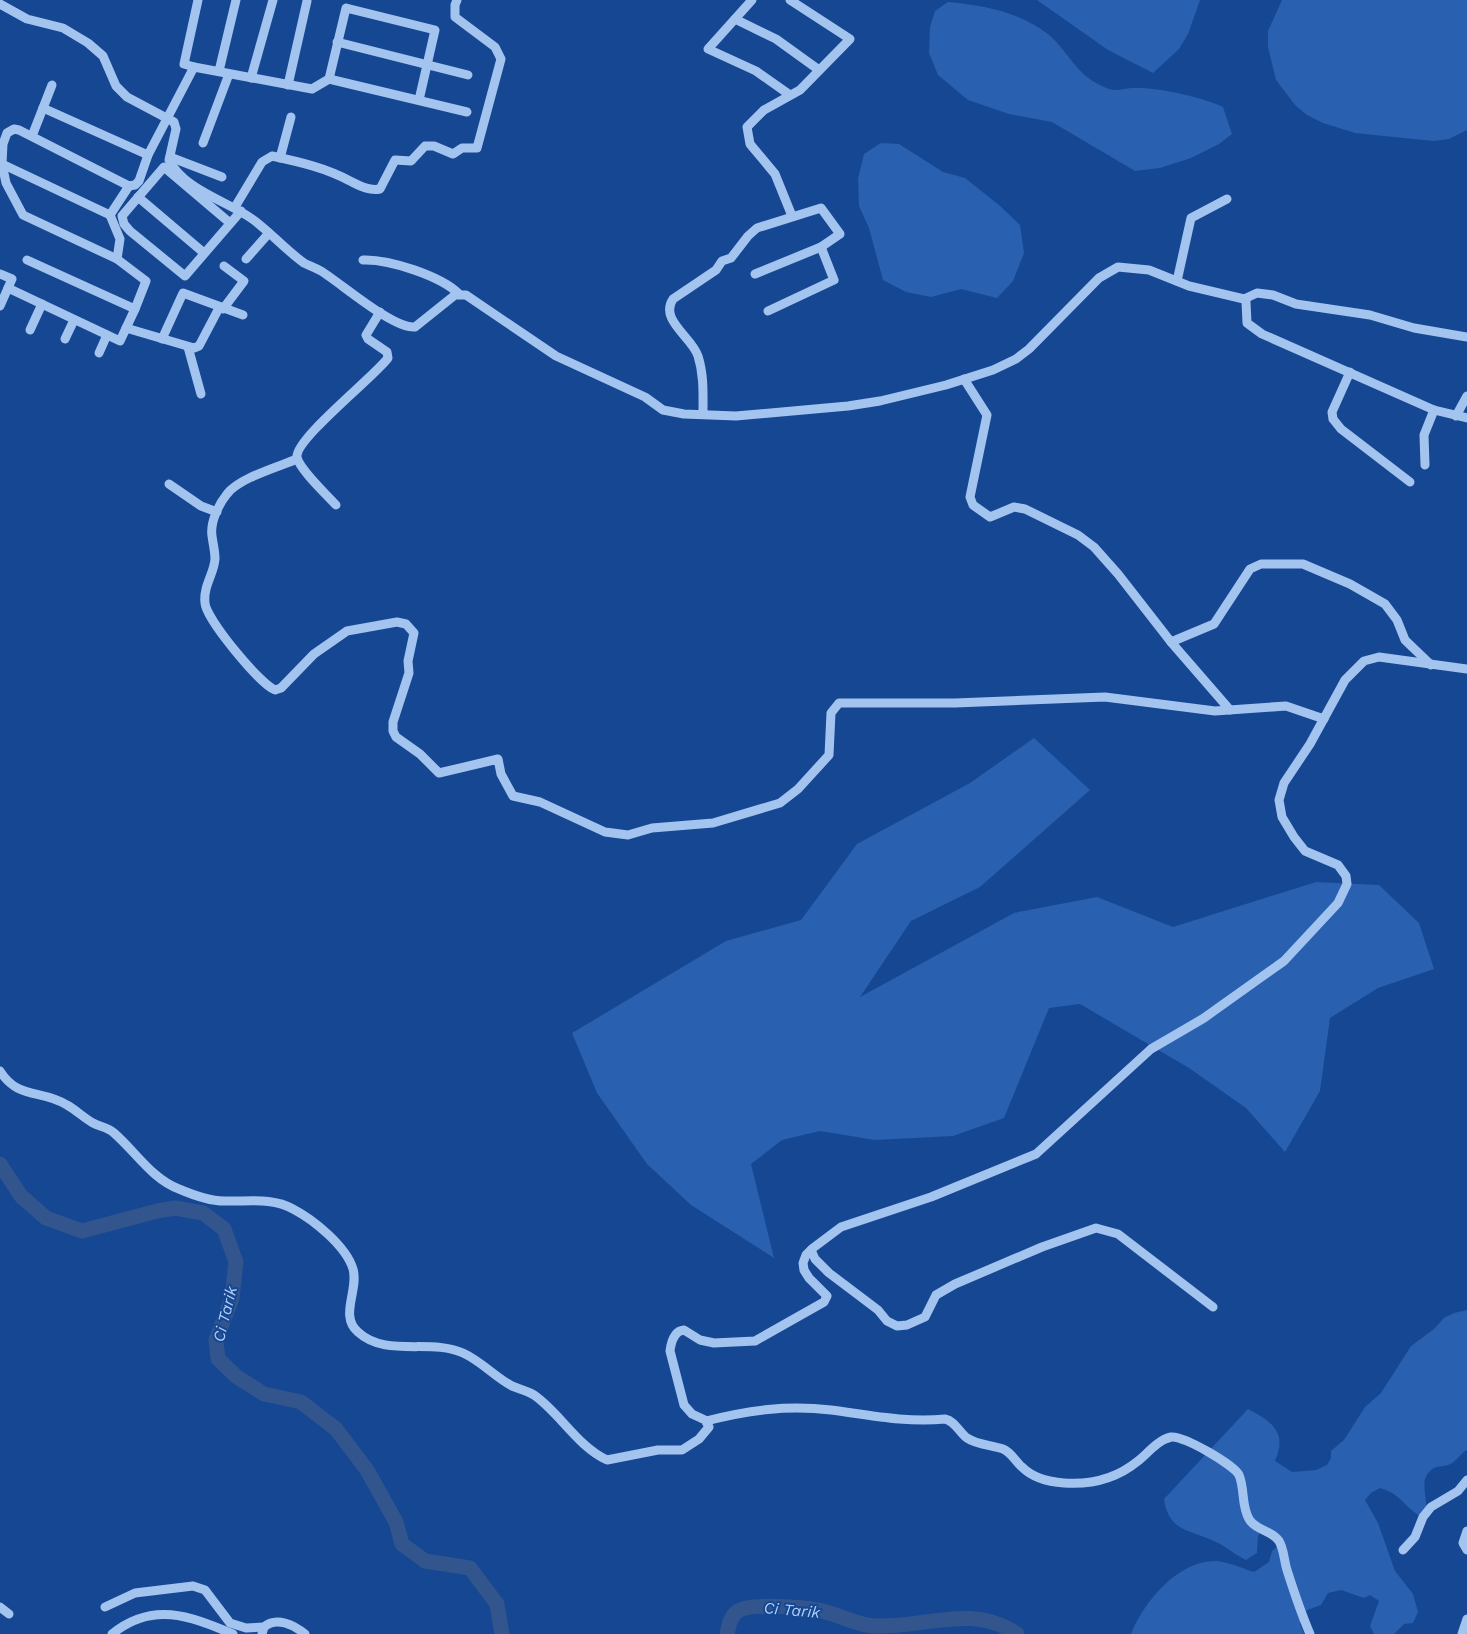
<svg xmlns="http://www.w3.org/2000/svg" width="1467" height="1634" font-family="'Work Sans',sans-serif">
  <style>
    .green { fill: #2960b0 }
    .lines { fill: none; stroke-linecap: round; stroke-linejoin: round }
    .river { stroke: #32558d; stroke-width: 15 }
    .minor { stroke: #a4c4f0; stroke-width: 9 }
    .labels { text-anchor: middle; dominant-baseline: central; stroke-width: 4; stroke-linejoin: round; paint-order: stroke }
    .water-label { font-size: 16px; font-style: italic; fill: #b0cef7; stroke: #164792 }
  </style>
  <rect width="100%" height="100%" fill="#164792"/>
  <!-- green -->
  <g class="green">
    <polygon points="1037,0 1200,0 1188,34 1179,49 1153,73 1108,50"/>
    <polygon points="1282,0 1467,0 1467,130 1449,139 1433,141 1355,133 1323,123 1307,115 1295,105 1276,80 1268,47 1268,31"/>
    <path d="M948,2C982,5 1020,12 1048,34C1072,55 1075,76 1109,89C1118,92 1129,87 1139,88C1161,88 1204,98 1223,107L1232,134L1219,144L1191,158L1160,168L1135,171L1052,122L1009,114L968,100L938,75L929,53L930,27L935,11Z"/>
    <polygon points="881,143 899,144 943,172 965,178 999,205 1020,225 1024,253 1013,281 997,298 961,289 931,297 906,292 883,280 869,228 859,206 858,179 864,154"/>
    <polygon points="1034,738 1090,790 980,887 911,921 860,997 1014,913 1097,897 1173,927 1316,882 1379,885 1419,923 1434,969 1378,988 1330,1018 1320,1091 1285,1152 1246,1108 1189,1068 1080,1004 1049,1008 1004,1118 953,1136 875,1140 820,1131 782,1140 751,1164 774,1258 691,1205 647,1164 597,1093 572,1033 726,941 801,920 857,844 970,783"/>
    <path d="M1467,1310V1450C1461,1453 1458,1459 1452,1463C1445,1468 1437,1464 1430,1471C1417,1483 1432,1503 1423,1517C1404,1509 1404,1495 1380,1488L1371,1493L1365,1500L1378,1523L1395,1571L1413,1594L1418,1612L1413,1623L1404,1624L1394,1634H1374L1370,1626L1379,1601L1370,1595L1364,1598L1341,1590L1328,1593L1321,1605L1307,1610L1300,1624L1304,1634H1131C1143,1603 1177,1562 1213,1561C1228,1561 1240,1568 1254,1572L1269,1562L1272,1551L1280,1544L1261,1531L1258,1536L1257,1553L1246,1560C1235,1555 1227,1547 1216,1542C1190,1529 1169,1533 1164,1499L1248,1409C1271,1421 1288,1432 1275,1461L1292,1472L1316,1470L1327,1465L1331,1458V1451L1344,1440L1365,1407L1381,1393L1411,1346L1434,1329L1444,1318L1454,1313Z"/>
  </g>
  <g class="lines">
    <!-- river -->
    <g class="river">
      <polyline points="0,1164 21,1196 46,1218 82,1231 157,1211 175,1208 203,1213 224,1229 236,1262 232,1298 216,1340 218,1359 237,1377 264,1394 301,1402 336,1429 367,1470 396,1522 402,1544 425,1561 470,1568 497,1604 502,1634"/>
      <path d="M727,1634C729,1626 730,1616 738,1611C750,1603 803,1607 817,1610C837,1613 857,1626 876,1626C925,1628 972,1603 1017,1634"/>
    </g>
    <!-- minor -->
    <g class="minor">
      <polyline points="752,0 708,49 756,71 790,95"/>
      <polyline points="790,0 850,39 800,90 764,110 747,127 750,144 775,174 792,216"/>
      <path d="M0,4L27,19L63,28L88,43L103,56L116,86L127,97L174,122L176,129L169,160C186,192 229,201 255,221C272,234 287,251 304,263C310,266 316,268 321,271C342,284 393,329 415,327L455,295H466L556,356L645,397L663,410L684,414L736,416L848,406L880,401L946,385L993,370L1016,359L1029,349L1099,278L1118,267L1149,270L1189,286L1244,299L1246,302L1247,323L1262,334L1434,410L1467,418"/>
      <polyline points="735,19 776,39 819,70"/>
      <polyline points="337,42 468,75"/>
      <polyline points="194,67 184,64 198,0"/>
      <polyline points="219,71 236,0"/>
      <polyline points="251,78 273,0"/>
      <polyline points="329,79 467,112"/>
      <polyline points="52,85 43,108 148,155"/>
      <polyline points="288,85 307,1"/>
      <polyline points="32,136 43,108"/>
      <polyline points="203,143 229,74"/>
      <polyline points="170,157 222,177"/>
      <polyline points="280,158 291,117"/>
      <polyline points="2,164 110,215"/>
      <polyline points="138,197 204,253"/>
      <path d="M235,207L262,162L272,156C300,162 326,168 350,181C360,186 369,191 380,189L395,160L411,161L425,146H434L453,154L462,148H477L501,59L495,47L455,17V5L457,0"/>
      <polyline points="230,223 164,167 122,216 124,224 130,231 185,276 241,211"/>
      <polyline points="117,259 23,215 6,183 2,164 3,144 7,133 14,129 19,130 129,186 135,185 139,181 148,155 194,67 312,89 329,79 346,8 435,30 419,100"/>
      <polyline points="246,259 269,233"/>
      <polyline points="27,260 135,309 146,281 117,259 120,239 110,215 129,186"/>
      <path d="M363,260C389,259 441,276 459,294"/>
      <polyline points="0,274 12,279 0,306"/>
      <polyline points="1177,281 1191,218 1227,199"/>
      <polyline points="8,288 120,341 135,309"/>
      <polyline points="1244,299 1257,293 1273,295 1296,304 1370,315 1414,328 1467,337"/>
      <polyline points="223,309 244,281 224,266"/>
      <polyline points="768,311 834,280 821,247"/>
      <polyline points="126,328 194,348 199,346 219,308"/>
      <polyline points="30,330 42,304"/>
      <polyline points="65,339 74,320"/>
      <polyline points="162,339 183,293 243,315"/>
      <polyline points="188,347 201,394"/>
      <polyline points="99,353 107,335"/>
      <polyline points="1350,372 1332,412 1333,419 1341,429 1410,482"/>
      <polyline points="964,379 987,415 970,497 973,505 990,517 1014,507 1025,509 1078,535 1094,547 1118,574 1171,642 1230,710"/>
      <path d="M703,414C703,393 704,375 698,356C692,337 659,320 673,299L716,270L722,261L731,258L748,236L757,228L821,208L840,234L821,247L755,274"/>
      <polyline points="1456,416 1467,396"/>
      <path d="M297,459C278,467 239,478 227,494C218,505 210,523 212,536C213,544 215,551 215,559C214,574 203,586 205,603C206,619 259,683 275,690L281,688L314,654L347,631L397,622L406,624L414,633L408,661L409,673L393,722V731L396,737L420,754L439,773L498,759L501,774L513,796L540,802L605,832L628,835L652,828L713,823L780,803L798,789L829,755L831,713L839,703H955L1105,697L1215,711L1286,706L1324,719"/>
      <polyline points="1425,465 1424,435 1434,410"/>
      <polyline points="169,484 201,506 217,512"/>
      <path d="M336,505C327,495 299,469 297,457C295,439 375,376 388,358L387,352L368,339L366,335L380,312"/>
      <polyline points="1171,642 1214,624 1250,569 1261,564 1303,564 1350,584 1385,604 1397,620 1405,640 1431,665"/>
      <path d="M0,1071C18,1100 42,1089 67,1105C76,1110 84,1118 93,1123C100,1127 108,1127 114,1133C135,1151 152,1179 179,1189C193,1195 209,1201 224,1201C247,1202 272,1197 293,1209C314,1220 346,1246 353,1269C359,1290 339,1316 358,1332C386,1358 430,1338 463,1353C481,1361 495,1377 512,1386C519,1389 527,1391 534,1395C560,1413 577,1446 607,1460L658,1450H682L699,1439L709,1427L705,1420L692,1414L684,1405L670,1351C671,1343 674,1331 684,1330L700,1340L714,1343L755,1341L824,1302L827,1296L809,1278L804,1270L803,1263L806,1255L813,1248L841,1227L931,1197L1036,1154L1151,1049L1204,1018L1284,961L1338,903L1347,884L1346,876L1338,865L1305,851L1294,837L1282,817L1279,800L1284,783L1310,744L1345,680L1364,661L1379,657L1467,669"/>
      <polyline points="811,1250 815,1259 829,1273 878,1310 887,1321 897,1326 907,1325 925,1317 936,1295 955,1284 1042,1247 1096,1228 1118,1234 1213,1307"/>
      <path d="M706,1421C749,1410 787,1405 831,1410C869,1415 906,1423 945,1419C955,1421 959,1432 967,1438C977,1445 992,1445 1003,1449C1011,1452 1016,1462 1022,1467C1033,1478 1049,1482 1064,1483C1092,1485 1116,1479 1138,1461C1148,1453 1158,1440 1171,1437C1183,1435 1234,1465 1239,1475C1245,1489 1241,1505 1249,1519C1256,1531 1272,1530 1279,1541C1284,1549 1284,1561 1287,1570C1294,1592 1301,1613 1310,1634"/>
      <polyline points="1467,1531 1463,1543 1467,1550"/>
      <polyline points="1403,1550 1415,1537 1423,1517 1431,1507 1458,1491 1467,1480"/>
      <polyline points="0,1607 9,1614"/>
      <polyline points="105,1607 135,1593 193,1586 205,1590 230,1623 246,1628 264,1627"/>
      <path d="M112,1634C153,1601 189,1616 233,1634"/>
      <path d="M262,1634L264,1627C276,1616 294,1625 305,1634"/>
      <polyline points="1462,1634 1467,1619"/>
    </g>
  </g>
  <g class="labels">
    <!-- water labels -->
    <g class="water-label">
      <text transform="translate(225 1314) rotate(-76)">Ci Tarik</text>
      <text transform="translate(792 1610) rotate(5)">Ci Tarik</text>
    </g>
  </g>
</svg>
